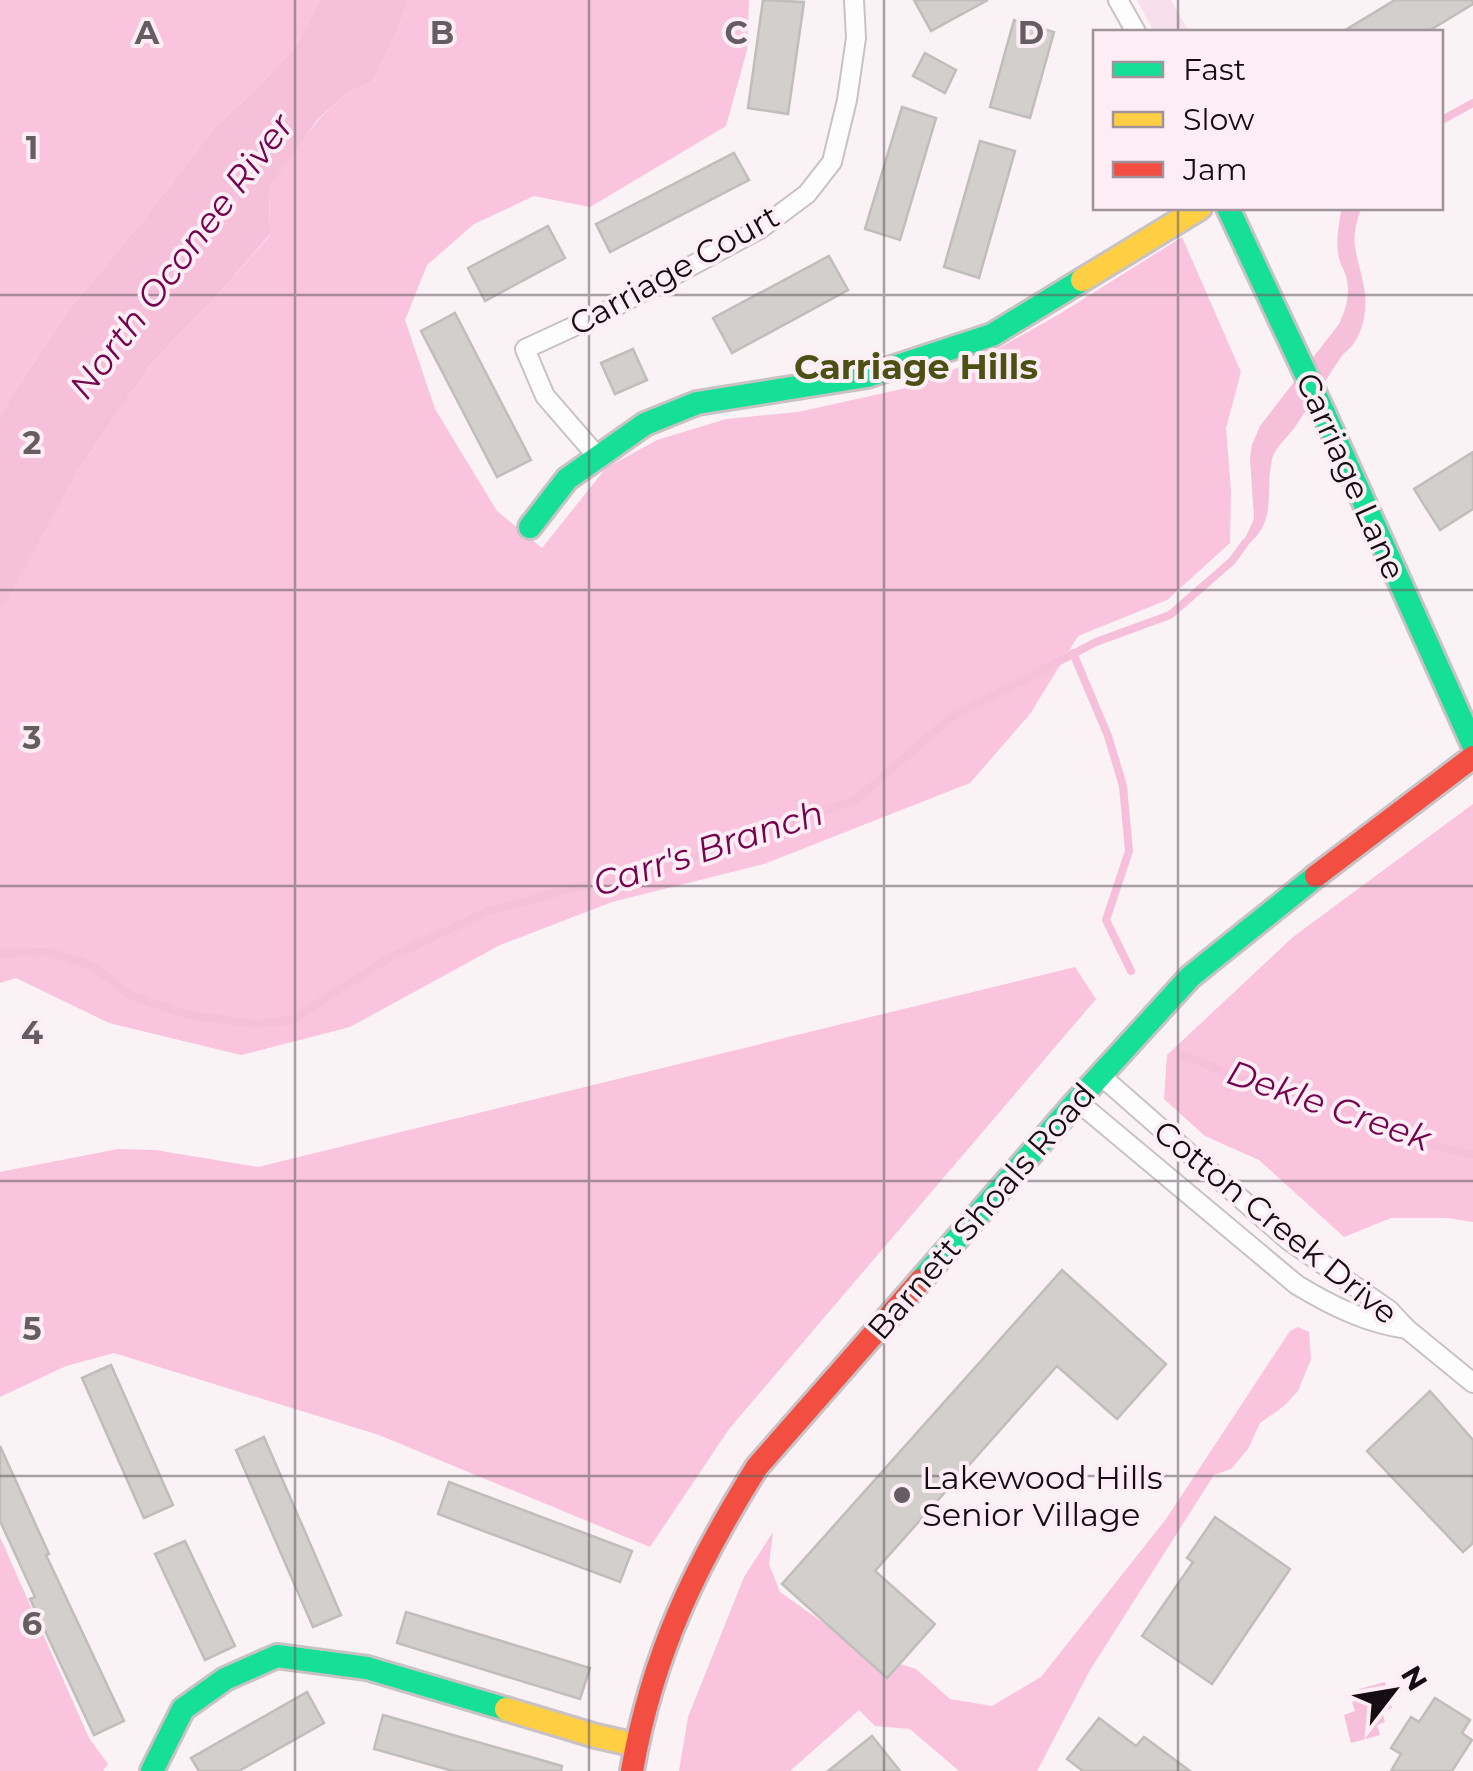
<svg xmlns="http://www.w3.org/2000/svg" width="1473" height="1771" font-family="Montserrat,sans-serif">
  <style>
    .green { fill: #f7e0eb }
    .forest { fill: #fac3de }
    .water { fill: #f6bfda }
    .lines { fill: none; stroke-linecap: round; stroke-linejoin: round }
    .stream { stroke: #f6bfda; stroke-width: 8 }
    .building { fill: #d2cfcd; stroke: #c0bdbb; stroke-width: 2.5 }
    .street-casing { stroke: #c9c2c5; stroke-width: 22 }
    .fast-casing { stroke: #c9c2c5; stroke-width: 28 }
    .slow-casing { stroke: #c9c2c5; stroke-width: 28 }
    .jam-casing { stroke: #c9c2c5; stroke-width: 28 }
    .street { stroke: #fefdfe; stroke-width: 18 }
    .fast { stroke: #16e098; stroke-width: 22 }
    .slow { stroke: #ffcf43; stroke-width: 22 }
    .jam { stroke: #f24e42; stroke-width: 22 }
    .grid { fill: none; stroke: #655d61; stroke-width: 2.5; stroke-opacity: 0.55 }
    .poi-dot { fill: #655d61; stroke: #fdeef5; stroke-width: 4 }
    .labels { text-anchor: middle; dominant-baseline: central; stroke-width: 8; stroke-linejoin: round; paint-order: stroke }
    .street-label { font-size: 32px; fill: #150d11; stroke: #fdeef5 }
    .poi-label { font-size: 32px; fill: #150d11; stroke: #fdeef5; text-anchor: start }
    .water-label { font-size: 35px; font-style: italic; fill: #74024d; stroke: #fdeef5 }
    .neighbourhood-label { font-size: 35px; font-weight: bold; fill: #4b5014; stroke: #fdeef5 }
    .grid-label { font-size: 32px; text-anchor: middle; font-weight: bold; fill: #655d61; stroke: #fdeef5; stroke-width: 8; stroke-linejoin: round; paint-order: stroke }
  </style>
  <rect width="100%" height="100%" fill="#faf2f5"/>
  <!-- green -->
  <polygon class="green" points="1137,0 1171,0 1188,30 1183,32 1154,32"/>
  <!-- forest -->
  <g class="forest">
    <polygon points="0,0 320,0 296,46 254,91 214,128 149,213 67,312 0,415"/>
    <polygon points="408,0 749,0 747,50 726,126 590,207 534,196 474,224 427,265 405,320 435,409 497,511 542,548 606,468 657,440 726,419 798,412 902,389 978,360 1061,313 1182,237 1241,372 1226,428 1231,492 1230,543 1167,600 1078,636 1030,714 970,783 764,864 612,902 500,945 350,1027 241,1055 109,1023 16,978 0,983 0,606 6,601 78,471 150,365 223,289 270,235 269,187 296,147 321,117 347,93 372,82 397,31"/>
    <polygon points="1473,804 1473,1222 1447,1218 1391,1218 1344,1237 1259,1160 1205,1136 1164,1099 1167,1055 1293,937"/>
    <polygon points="1075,967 1096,999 729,1429 650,1547 379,1435 114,1353 66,1366 0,1397 0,1172 118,1149 155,1150 258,1167"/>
    <polygon points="1298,1327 1309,1332 1311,1359 1298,1391 1284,1406 1260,1423 1248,1449 1231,1469 1214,1475 1090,1670 1037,1771 959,1771 910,1729 875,1726 859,1710 790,1771 679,1771 688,1717 744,1577 773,1532 769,1564 780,1592 866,1653 916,1669 950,1699 992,1706 1041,1677 1166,1519 1290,1331"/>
    <polygon points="0,1537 89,1738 108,1764 103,1771 0,1771"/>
  </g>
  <!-- water -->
  <g class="water">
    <polygon points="320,0 408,0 397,31 372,82 347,93 317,120 269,187 270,234 223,289 150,365 78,471 6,602 0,606 0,415 67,312 149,213 214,128 254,91 296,46"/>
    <path d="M1343,208H1361C1357,221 1353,233 1355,247C1357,261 1362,274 1364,287C1368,311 1363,340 1343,354C1327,378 1311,403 1295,427C1288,437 1275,447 1272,459C1264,496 1280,525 1239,551L1254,519L1250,458L1252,445L1260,426L1339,324C1346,309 1351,294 1346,276C1343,267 1339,262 1338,253C1336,239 1339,225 1341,211Z"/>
    <polygon points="1385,1682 1392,1708 1382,1711 1385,1722 1377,1725 1380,1735 1351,1743 1344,1715 1355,1711 1352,1702 1362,1699 1359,1689"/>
  </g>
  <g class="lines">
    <!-- stream -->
    <g class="stream">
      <polyline points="1440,121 1473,103"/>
      <polyline points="1073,653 1108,736 1123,786 1129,851 1106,920 1131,971"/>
      <polyline points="0,953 50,952 93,966 131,996 188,1015 256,1024 292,1020 389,958 488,911 574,888 662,870 857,799 950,718 1096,642 1170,615 1232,561 1245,543"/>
      <polyline points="1184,1055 1239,1078 1325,1101 1438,1146 1473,1155"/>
    </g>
  </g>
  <!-- building -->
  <g class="building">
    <polygon points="763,0 804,2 788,114 748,108"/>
    <polygon points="914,0 988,0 931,31"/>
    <polygon points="1395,0 1473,0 1473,4 1427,32 1342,32"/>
    <polygon points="1014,20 1054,32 1030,118 990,107"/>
    <polygon points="925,53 956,70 945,93 913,76"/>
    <polygon points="902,107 936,118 900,240 865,229"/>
    <polygon points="980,141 1015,151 979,278 944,267"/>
    <polygon points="734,153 749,180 610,252 596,224"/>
    <polygon points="548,226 565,258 485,301 468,268"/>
    <polygon points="829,256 848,290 732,353 713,318"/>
    <polygon points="455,313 531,460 497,477 421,331"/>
    <polygon points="633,349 647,380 615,394 601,363"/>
    <polygon points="1473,452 1473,509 1440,530 1414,489"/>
    <polygon points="1062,1270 1166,1364 1117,1419 1057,1366 875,1571 935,1624 887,1678 782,1584"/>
    <polygon points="111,1365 173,1505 144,1518 82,1378"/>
    <polygon points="1430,1391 1473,1440 1473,1543 1463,1552 1367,1451"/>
    <polygon points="264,1437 341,1615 313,1627 236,1450"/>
    <polygon points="0,1446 49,1554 46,1555 124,1721 94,1735 30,1599 35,1597 0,1521"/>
    <polygon points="449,1482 632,1551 620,1582 438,1514"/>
    <polygon points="1215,1517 1290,1569 1212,1684 1142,1636 1193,1562 1187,1558"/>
    <polygon points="185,1541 235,1646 205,1660 155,1554"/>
    <polygon points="406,1612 590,1668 580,1699 397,1643"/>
    <polygon points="307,1692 324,1723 239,1771 199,1771 191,1758"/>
    <polygon points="1435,1698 1470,1720 1462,1733 1472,1740 1452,1771 1391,1771 1401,1754 1391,1748 1411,1717 1419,1722"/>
    <polygon points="383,1715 562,1766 561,1771 453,1771 374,1749"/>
    <polygon points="1099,1718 1136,1746 1144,1737 1190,1771 1083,1771 1067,1759"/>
    <polygon points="872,1736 900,1771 828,1771"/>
  </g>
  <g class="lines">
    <defs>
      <g id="street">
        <polyline points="1118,0 1136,32"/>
        <polyline points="597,456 545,396 525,349 605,312 760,229 807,194 832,162 847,100 856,38 854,0"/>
        <polyline points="1100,1075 1288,1240 1389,1310 1407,1329 1473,1383"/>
        <path d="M1077,1101L1297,1285C1332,1306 1366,1323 1407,1329"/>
      </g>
      <g id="fast">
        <polyline points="1228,208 1323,411 1473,745"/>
        <polyline points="530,527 567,479 645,424 697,403 867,376 992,335 1082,280"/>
        <polyline points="921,1280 1077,1101 1190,977 1316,876"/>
        <polyline points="152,1771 183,1709 225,1679 277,1656 367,1668 506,1709"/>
      </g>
      <g id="slow">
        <polyline points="1082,280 1200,208"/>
        <polyline points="506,1709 596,1736 636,1745"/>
      </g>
      <g id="jam">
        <polyline points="1316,876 1473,757"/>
        <path d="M632,1771C652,1655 695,1566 757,1467L921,1280"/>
      </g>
    </defs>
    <!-- street casing -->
    <use href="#street" class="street-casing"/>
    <!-- fast casing -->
    <use href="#fast" class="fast-casing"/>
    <!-- slow casing -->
    <use href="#slow" class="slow-casing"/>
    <!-- jam casing -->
    <use href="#jam" class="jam-casing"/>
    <!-- street -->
    <use href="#street" class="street"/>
    <!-- fast -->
    <use href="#fast" class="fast"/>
    <!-- slow -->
    <use href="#slow" class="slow"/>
    <!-- jam -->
    <use href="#jam" class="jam"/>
  </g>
  <!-- grid -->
  <path class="grid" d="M295,0V1771M589,0V1771M884,0V1771M1178,0V32M1178,208V1771M0,295H1473M0,590H1473M0,886H1473M0,1181H1473M0,1476H1473"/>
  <!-- markers -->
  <circle class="poi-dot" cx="902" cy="1495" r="10"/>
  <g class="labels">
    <!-- street labels -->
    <g class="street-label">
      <text transform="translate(674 270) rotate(-29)">Carriage Court</text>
      <text transform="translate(1351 476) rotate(66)">Carriage Lane</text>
      <text transform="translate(981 1211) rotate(-49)">Barnett Shoals Road</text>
      <text transform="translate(1276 1222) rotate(39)">Cotton Creek Drive</text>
    </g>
    <!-- poi labels -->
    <g class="poi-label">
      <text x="922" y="1477">Lakewood Hills<tspan x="922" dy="37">Senior Village</tspan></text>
    </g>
    <!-- water labels -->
    <g class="water-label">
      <text transform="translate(181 256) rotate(-53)">North Oconee River</text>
      <text transform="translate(708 848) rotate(-18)">Carr's Branch</text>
      <text transform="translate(1329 1105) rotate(19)">Dekle Creek</text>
    </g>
    <!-- neighbourhood labels -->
    <g class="neighbourhood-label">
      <text x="916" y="366">Carriage Hills</text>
    </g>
  </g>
  <g class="grid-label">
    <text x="147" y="44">A</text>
    <text x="442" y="44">B</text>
    <text x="736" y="44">C</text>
    <text x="1031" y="44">D</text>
    <text x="32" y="159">1</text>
    <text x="32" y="454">2</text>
    <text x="32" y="749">3</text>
    <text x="32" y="1044">4</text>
    <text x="32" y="1340">5</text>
    <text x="32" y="1635">6</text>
  </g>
  <!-- legend -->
  <rect x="1093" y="30" width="350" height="180" fill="#fdeef5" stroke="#a0949a" stroke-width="2.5"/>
  <rect x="1113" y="62" width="50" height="15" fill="#16e098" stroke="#a0949a" stroke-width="2.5"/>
  <text x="1183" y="80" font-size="30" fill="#150d11">Fast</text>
  <rect x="1113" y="112" width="50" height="15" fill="#ffcf43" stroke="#a0949a" stroke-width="2.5"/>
  <text x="1183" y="130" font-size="30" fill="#150d11">Slow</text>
  <rect x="1113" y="162" width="50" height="15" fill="#f24e42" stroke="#a0949a" stroke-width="2.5"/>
  <text x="1183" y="180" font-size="30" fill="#150d11">Jam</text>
  <!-- north arrow -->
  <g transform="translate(1393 1691) rotate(59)" stroke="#fdeef5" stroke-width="8" paint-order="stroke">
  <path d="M0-8L18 38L0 25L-18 38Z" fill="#150d11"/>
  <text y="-15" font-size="28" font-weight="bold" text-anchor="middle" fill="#150d11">N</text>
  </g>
</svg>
